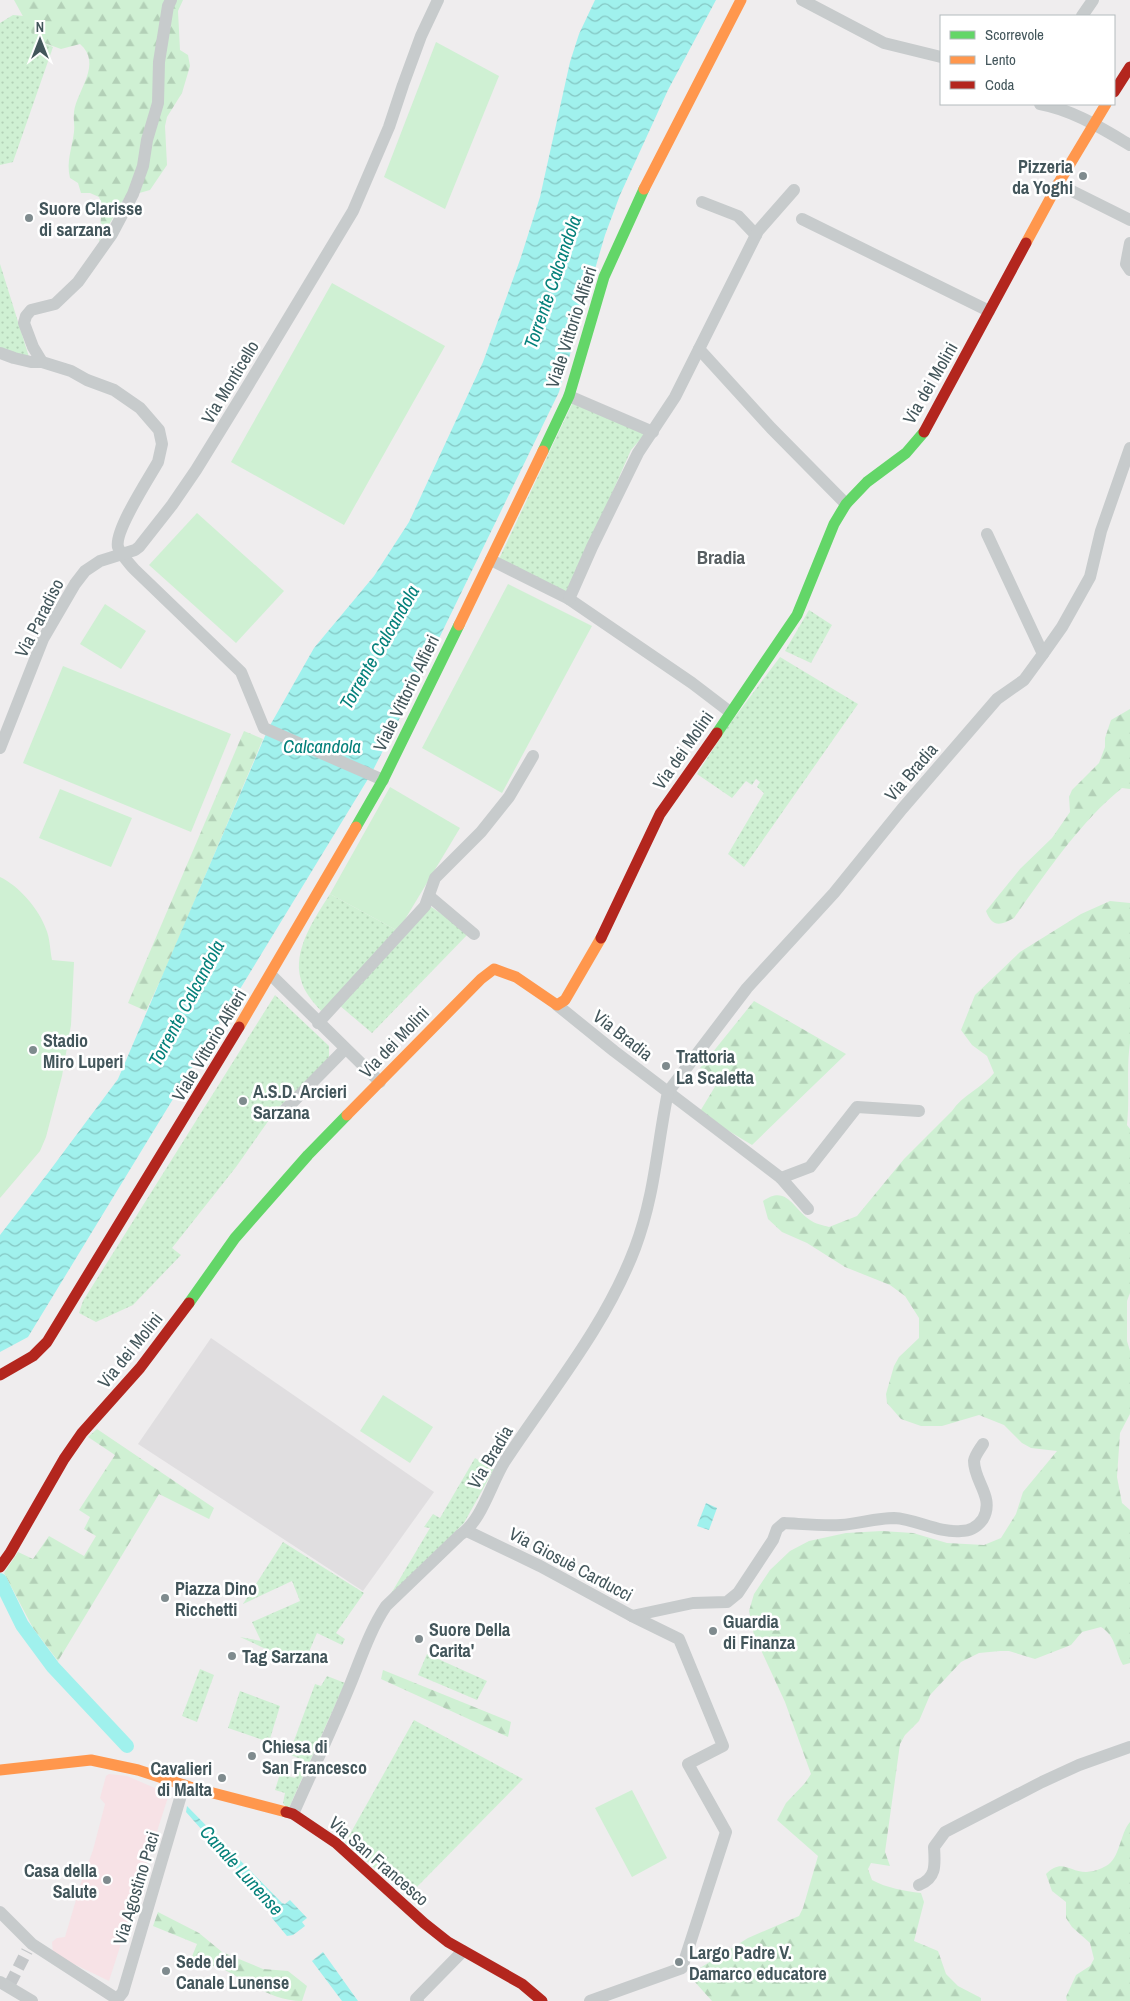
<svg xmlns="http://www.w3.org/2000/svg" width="1130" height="2001" font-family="'Archivo Narrow',sans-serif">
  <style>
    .education { fill: #e0dee0 }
    .medical { fill: #f7e2e6 }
    .grass { fill: url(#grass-dots) }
    .forest { fill: url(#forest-firs) }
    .pitch { fill: #cff0d3 }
    .water { fill: url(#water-waves) }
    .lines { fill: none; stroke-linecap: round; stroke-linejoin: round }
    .canal { stroke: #a0f1ed; stroke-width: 14 }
    .street-tunnel { stroke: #c4c7c9; stroke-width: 12; stroke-dasharray: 12 6; stroke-linecap: butt }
    .street { stroke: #c7cbcc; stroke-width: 12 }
    .fast { stroke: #63d668; stroke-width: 11 }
    .slow { stroke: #ff974d; stroke-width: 11 }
    .jam { stroke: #b3261e; stroke-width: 11 }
    .poi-dot { fill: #7f8b8e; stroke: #fff; stroke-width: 2 }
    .labels { text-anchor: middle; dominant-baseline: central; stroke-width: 5; stroke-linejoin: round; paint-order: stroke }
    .poi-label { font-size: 18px; font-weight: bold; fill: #43565b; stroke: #fff; text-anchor: start }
    .street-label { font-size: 18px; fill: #43565b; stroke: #fff }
    .water-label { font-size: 19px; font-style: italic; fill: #05817b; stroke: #fff }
    .neighbourhood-label { font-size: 19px; font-weight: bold; fill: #585f62; stroke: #fff }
  </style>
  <defs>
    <pattern id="grass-dots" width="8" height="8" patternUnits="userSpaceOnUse" patternTransform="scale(1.25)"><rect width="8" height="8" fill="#cff0d3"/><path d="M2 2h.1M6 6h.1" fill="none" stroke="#b3d0b7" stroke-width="1.8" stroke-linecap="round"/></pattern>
    <pattern id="forest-firs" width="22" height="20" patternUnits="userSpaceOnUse" patternTransform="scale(1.25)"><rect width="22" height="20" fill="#cff0d3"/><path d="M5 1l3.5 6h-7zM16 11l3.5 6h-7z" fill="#b3d0b7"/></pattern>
    <pattern id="water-waves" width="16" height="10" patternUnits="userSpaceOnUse" patternTransform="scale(1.25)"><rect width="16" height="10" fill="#a0f1ed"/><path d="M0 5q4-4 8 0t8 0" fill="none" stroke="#84c6c3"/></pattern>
  </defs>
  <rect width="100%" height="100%" fill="#efedee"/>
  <!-- education -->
  <polygon class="education" points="211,1338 434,1492 363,1591 138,1444"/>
  <!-- medical -->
  <polygon class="medical" points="109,1774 127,1776 169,1794 109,1981 53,1954 52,1942 57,1938 65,1937 81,1883 93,1850 105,1804 100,1798 106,1776"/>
  <!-- grass -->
  <g class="grass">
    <polygon points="13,15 24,16 36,40 53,47 13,162 0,165 0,23"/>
    <polygon points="0,264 29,357 0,348"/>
    <polygon points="573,402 645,434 631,450 568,593 499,559"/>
    <polygon points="809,610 832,625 811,663 785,651"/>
    <polygon points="780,657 858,704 744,867 728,854 764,793 757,787 760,782 756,779 752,785 746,781 732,798 697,774 726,729"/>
    <path d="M330,894L398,931L322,1012C313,1002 304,992 301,980C292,950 315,918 330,894Z"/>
    <polygon points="430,906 469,933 372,1033 339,1005"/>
    <polygon points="275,995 329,1046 329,1059 276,1110 236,1167 172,1248 181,1255 133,1305 96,1322 79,1313 83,1301"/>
    <polygon points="475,1458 494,1469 464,1523 389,1597 430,1528 424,1527 433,1514 440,1518"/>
    <polygon points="283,1542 364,1593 336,1633 345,1639 342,1645 317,1633 303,1666 240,1637 261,1641 252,1622 300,1601 292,1581 243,1604"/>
    <polygon points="427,1654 487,1681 477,1700 418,1675"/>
    <polygon points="200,1669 214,1675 197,1722 182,1716"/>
    <polygon points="327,1676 345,1683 288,1810 283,1803 285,1793 275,1790 280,1774 295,1778 301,1759 285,1753 288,1745 292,1746 315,1684 321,1686"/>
    <polygon points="240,1691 280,1706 269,1742 228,1728"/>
    <polygon points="414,1720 523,1779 408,1896 345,1843"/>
  </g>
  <!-- forest -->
  <g class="forest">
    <path d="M14,0H183L178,11L180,50L188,55L190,66L182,93L167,117L165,126L167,165L150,190L125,197L99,242L102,205L99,197L90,193H81L78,183L70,178C66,161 72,149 74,132C75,126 73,119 74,112C77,90 103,64 80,44L61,49L36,40Z"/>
    <path d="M1130,709V789L1122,788C1080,822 1045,874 1014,918C1000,926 992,927 986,911L1020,869L1052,838L1070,812L1069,797L1072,790L1099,763L1105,747V738L1111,720Z"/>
    <polygon points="244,731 263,739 167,966 146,1011 128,1003"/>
    <path d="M1110,901L1130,903V1043C1126,1070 1130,1098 1127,1125L1130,1129V1293L1127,1301V1341L1130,1351V1414L1120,1433L1117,1477L1122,1503L1130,1510V1663L1123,1665C1115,1651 1116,1636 1101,1627L1082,1632L1071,1645L1035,1659L1009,1651H1000L979,1653L961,1662L930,1695L919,1721L905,1735L900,1744L885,1852L890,1866L871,1863L868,1869L872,1880C887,1888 904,1891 921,1893L924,1902L914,1941L938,1951L946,1974L958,1986L981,1998V2001H712L694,1981L692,1973L748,1938L799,1916L803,1908L818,1856L777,1820L786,1803L805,1783L811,1774L785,1702L754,1635L749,1611L754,1594L770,1570L790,1551L809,1541L846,1533L882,1531L913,1533L947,1543L984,1545L1001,1538L1016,1514L1023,1492L1057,1451L1031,1448L1022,1443L1004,1425L979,1415L942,1426H921L901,1419L887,1403L886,1394L894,1366L899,1357L919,1338V1318L905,1296L890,1285L845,1267L807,1243L782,1232L768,1219L763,1201C787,1184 793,1209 810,1220C815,1224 823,1225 829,1227L857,1216L904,1159L952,1111C962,1095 982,1088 994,1073L987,1056L972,1045L961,1030L975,995L1020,952L1081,914Z"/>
    <polygon points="754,1001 846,1054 752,1145 699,1113 719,1080 700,1068"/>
    <polygon points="97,1429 214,1508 209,1519 159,1494 58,1661 33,1628 4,1573 18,1552 33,1559 49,1536 84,1556 96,1536 84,1529 90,1517 79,1510 115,1455 88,1437"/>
    <polygon points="383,1670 511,1722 508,1737 381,1679"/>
    <path d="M1130,1822V2001H1067L1066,1997L1076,1975L1090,1966L1094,1959L1090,1943L1072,1927L1066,1918V1902L1052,1891L1046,1874C1062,1858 1069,1872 1086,1872C1092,1872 1101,1869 1106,1866C1120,1859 1120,1833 1130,1822Z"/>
    <path d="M158,1912L199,1933L222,1952L263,1969L288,1971L307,1986L302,2001C273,2001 250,1983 225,1970C215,1965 202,1963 191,1959L197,1944L153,1926Z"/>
  </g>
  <!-- pitch -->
  <g class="pitch">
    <polygon points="436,42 499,76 445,209 384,177"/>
    <polygon points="332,283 445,346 344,525 231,462"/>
    <polygon points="197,513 284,591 236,643 149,565"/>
    <polygon points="508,584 592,626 502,793 422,748"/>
    <polygon points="105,604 146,631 121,669 80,644"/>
    <polygon points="63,666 231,734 191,832 23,763"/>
    <polygon points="390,787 460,828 398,931 330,894"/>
    <polygon points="60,789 132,818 111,867 39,838"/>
    <path d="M0,877C19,886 39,909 46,929C50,938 50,950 52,960L74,962L71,1025L62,1076L46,1137L40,1151L0,1198Z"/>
    <polygon points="383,1395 433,1427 410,1463 360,1431"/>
    <polygon points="632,1790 667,1858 632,1877 595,1808"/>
  </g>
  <!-- water -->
  <g class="water">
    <polygon points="595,0 716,0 668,90 620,195 605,235 559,392 407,704 371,774 28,1337 0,1352 0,1235 48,1173 118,1079 268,729 314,648 374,576 409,522 483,362 521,257 540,197 570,62 579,34"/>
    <polygon points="706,1503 717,1508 709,1530 697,1526"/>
    <polygon points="187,1806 282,1903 285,1904 290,1900 307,1918 302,1922 305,1926 293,1935 287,1936 272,1918 275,1912 186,1812"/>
    <polygon points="323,1952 358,2001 342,2001 312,1961"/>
  </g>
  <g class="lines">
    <!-- canal -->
    <polyline class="canal" points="0,1580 22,1625 53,1667 127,1746"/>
    <!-- street-tunnel -->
    <polyline class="street-tunnel" points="10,1984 27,1951"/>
    <!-- street -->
    <g class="street">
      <polyline points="802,0 884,43 941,57"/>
      <polyline points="1082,16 1093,0"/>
      <path d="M1040,104C1073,110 1101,128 1130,145"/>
      <polyline points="1058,184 1130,220"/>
      <polyline points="702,202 738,216 756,235"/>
      <polyline points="802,219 989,311"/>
      <polyline points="1130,243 1126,264 1130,270"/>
      <polyline points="699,349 771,428 846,504"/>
      <path d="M0,353L14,358L31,362H42L71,371L87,380L114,390L140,408L159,430L162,444L158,462C149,478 114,531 118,547C121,555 129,563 134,569L241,672L264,728L383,780"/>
      <polyline points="42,362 33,347 24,323 26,316 31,310 55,304 78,282 112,234 133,194 143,166 147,140 158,103 159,62 168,6 171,0"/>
      <polyline points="569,396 653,432"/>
      <polyline points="987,534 1043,654"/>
      <polyline points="491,560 569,599 692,683 730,712"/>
      <polyline points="569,599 592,547 638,453 675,397 758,231 794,190"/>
      <polyline points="0,748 43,639 75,584 85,571 100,561 135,550 139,547 172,505 196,470 244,392 353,211 389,127 403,85 421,36 438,0"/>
      <polyline points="429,896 474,934"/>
      <polyline points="271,975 380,1082"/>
      <polyline points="318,1023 425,906 435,878 481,832 509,797 533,756"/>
      <polyline points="284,1111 345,1049"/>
      <polyline points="781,1178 810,1167 857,1107 919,1111"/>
      <polyline points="808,1209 781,1178 668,1092 747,988 834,893 902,809 997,699 1024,680 1043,654 1062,627 1090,577 1101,531 1130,448"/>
      <path d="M467,1531L540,1566L632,1616L693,1603L727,1602L738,1593L773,1540L777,1529L784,1523C803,1524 822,1526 841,1525C858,1524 876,1518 894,1518C916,1519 938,1533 961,1531C970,1531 978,1526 983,1519C995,1497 974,1482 974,1461C975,1455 980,1449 983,1444"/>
      <path d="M293,1814C312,1771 332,1729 350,1685C361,1658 370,1630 386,1606L460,1535C482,1521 491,1483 505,1461C551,1391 605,1327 635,1248C655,1195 657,1145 668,1092L614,1051L557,1005"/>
      <path d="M919,1885C937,1878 935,1864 934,1847L945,1832L1042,1782L1079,1765L1130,1747"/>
      <polyline points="0,1912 32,1944 117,1999"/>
      <polyline points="0,1982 32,2001"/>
      <polyline points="116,2001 123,1992 184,1785"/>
      <polyline points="418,2001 416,1999 463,1951"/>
      <polyline points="590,2001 682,1968 726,1832 688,1764 723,1746 679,1639 632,1616"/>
    </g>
    <!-- fast -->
    <g class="fast">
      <polyline points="543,451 569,396 604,277 644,189"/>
      <polyline points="717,733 797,615 834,524 846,504 867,482 906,453 924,432"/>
      <polyline points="356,827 383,780 459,625"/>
      <polyline points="189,1303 235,1238 308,1155 347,1115"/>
    </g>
    <!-- slow -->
    <g class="slow">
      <polyline points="644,189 741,0"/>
      <polyline points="1026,243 1058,184 1106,104"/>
      <polyline points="459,625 543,451"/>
      <polyline points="239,1027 356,827"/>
      <polyline points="347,1115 481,979 494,969 516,977 557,1005 565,1000 601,938"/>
      <polyline points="0,1770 91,1760 138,1770 190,1787 286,1812"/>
    </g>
    <!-- jam -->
    <g class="jam">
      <polyline points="1114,92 1130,67"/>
      <polyline points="924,432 1026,243"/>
      <polyline points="601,938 660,814 717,733"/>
      <polyline points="0,1375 33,1356 47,1342 239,1027"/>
      <polyline points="0,1567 10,1553 64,1459 82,1433 140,1368 189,1303"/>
      <polyline points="286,1812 293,1814 336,1843 424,1923 448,1942 522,1984 542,2001"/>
    </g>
  </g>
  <!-- markers -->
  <g class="poi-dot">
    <circle cx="1083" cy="176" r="5"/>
    <circle cx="29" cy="218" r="5"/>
    <circle cx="33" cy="1050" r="5"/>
    <circle cx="666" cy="1066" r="5"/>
    <circle cx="243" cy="1101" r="5"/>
    <circle cx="165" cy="1598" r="5"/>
    <circle cx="713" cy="1631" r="5"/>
    <circle cx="419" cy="1639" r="5"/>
    <circle cx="232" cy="1656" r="5"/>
    <circle cx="252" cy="1756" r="5"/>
    <circle cx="222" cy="1778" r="5"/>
    <circle cx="107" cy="1880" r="5"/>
    <circle cx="679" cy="1962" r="5"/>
    <circle cx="166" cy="1971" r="5"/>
  </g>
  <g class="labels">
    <!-- poi labels -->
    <g class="poi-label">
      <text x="1073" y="166" text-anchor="end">Pizzeria<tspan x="1073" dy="21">da Yoghi</tspan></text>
      <text x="39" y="208">Suore Clarisse<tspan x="39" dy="21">di sarzana</tspan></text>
      <text x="43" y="1040">Stadio<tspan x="43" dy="21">Miro Luperi</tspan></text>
      <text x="676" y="1056">Trattoria<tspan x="676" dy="21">La Scaletta</tspan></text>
      <text x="253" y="1091">A.S.D. Arcieri<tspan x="253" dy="21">Sarzana</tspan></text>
      <text x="175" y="1588">Piazza Dino<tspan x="175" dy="21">Ricchetti</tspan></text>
      <text x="723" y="1621">Guardia<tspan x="723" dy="21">di Finanza</tspan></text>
      <text x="429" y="1629">Suore Della<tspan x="429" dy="21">Carita'</tspan></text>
      <text x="242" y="1656">Tag Sarzana</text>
      <text x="262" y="1746">Chiesa di<tspan x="262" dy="21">San Francesco</tspan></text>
      <text x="212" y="1768" text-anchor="end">Cavalieri<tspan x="212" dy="21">di Malta</tspan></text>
      <text x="97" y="1870" text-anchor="end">Casa della<tspan x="97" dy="21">Salute</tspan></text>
      <text x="689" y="1952">Largo Padre V.<tspan x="689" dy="21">Damarco educatore</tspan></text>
      <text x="176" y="1961">Sede del<tspan x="176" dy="21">Canale Lunense</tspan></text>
    </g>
    <!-- street labels -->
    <g class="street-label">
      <text transform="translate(571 327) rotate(-72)">Viale Vittorio Alfieri</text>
      <text transform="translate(230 382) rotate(-59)">Via Monticello</text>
      <text transform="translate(930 383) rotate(-60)">Via dei Molini</text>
      <text transform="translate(39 618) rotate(-63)">Via Paradiso</text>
      <text transform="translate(406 693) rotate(-64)">Viale Vittorio Alfieri</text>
      <text transform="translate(683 750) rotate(-55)">Via dei Molini</text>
      <text transform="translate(911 772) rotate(-49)">Via Bradia</text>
      <text transform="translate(623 1035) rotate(38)">Via Bradia</text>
      <text transform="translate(394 1042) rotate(-46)">Via dei Molini</text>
      <text transform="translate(209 1045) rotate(-59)">Viale Vittorio Alfieri</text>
      <text transform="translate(130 1350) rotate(-51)">Via dei Molini</text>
      <text transform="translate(490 1457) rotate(-59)">Via Bradia</text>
      <text transform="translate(571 1564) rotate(28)">Via Giosuè Carducci</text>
      <text transform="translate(379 1861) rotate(41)">Via San Francesco</text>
      <text transform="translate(136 1888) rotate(-73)">Via Agostino Paci</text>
    </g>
    <!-- water labels -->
    <g class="water-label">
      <text transform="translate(552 282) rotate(-71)">Torrente Calcandola</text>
      <text transform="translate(379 647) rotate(-60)">Torrente Calcandola</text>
      <text x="322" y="746">Calcandola</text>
      <text transform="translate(186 1003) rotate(-62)">Torrente Calcandola</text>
      <text transform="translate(242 1870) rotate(48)">Canale Lunense</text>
    </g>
    <!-- neighbourhood labels -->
    <g class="neighbourhood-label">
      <text x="721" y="557">Bradia</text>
    </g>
  </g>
  <!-- legend -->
  <rect x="940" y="15" width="175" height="90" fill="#ffffff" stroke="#b4bbbd"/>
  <rect x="950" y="31" width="25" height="8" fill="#63d668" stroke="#b4bbbd"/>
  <text x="985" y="40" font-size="15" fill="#43565b">Scorrevole</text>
  <rect x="950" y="56" width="25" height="8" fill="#ff974d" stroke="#b4bbbd"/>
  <text x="985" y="65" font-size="15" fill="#43565b">Lento</text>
  <rect x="950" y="81" width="25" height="8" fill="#b3261e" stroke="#b4bbbd"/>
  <text x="985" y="90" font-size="15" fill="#43565b">Coda</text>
  <!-- north arrow -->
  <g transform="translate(40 40)" stroke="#ffffff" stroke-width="4" paint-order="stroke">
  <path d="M0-4L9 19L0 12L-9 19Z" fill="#43565b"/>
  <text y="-8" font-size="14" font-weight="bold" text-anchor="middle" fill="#43565b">N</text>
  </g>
</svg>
